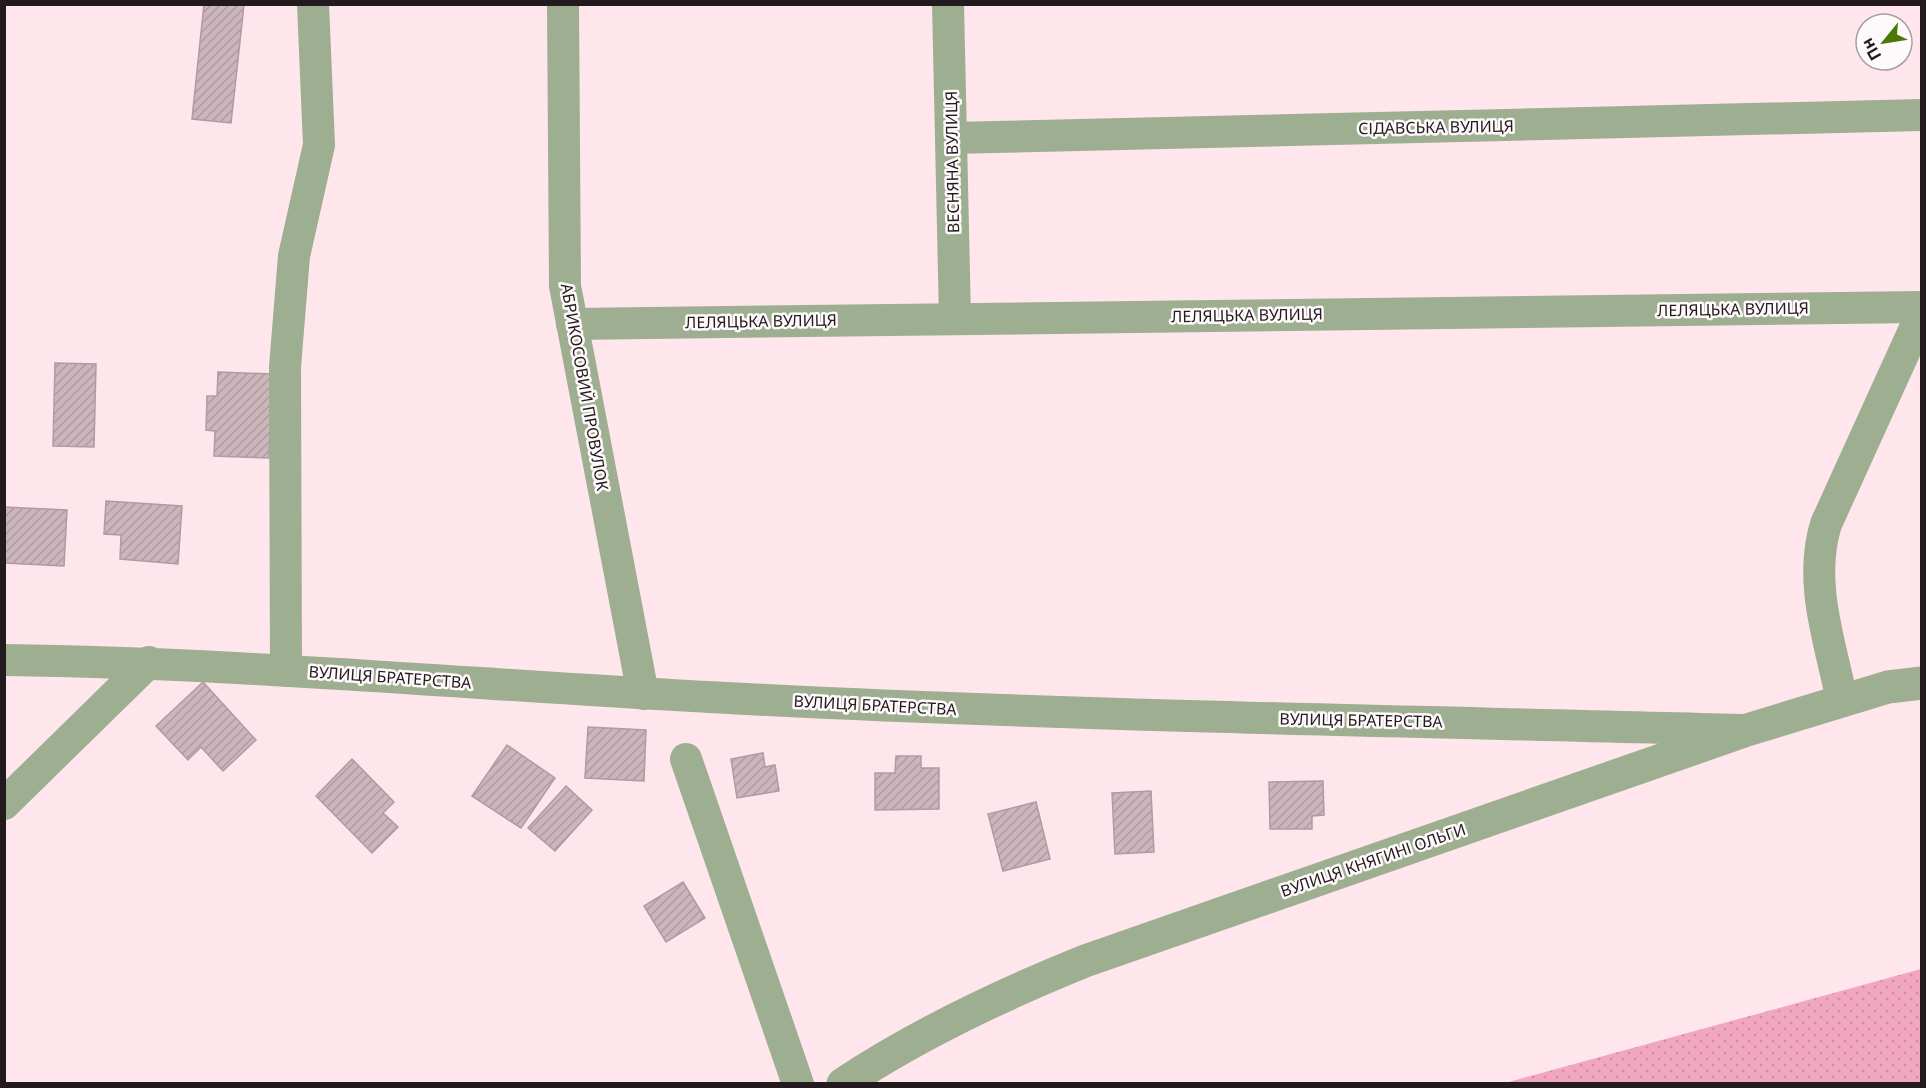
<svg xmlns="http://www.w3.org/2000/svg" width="1926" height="1088" font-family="'Noto Sans',sans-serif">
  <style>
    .grass { fill: url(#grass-dots) }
    .building { fill: url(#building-hatch); stroke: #b19aa1; stroke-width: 1.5 }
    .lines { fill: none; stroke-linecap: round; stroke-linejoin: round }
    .minor { stroke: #9daf90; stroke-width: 32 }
    .tertiary { stroke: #9daf90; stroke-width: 33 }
    .labels { text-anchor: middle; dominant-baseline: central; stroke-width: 5; stroke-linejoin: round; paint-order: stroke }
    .street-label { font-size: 16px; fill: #231a1d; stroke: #fef9fb }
  </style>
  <defs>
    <pattern id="grass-dots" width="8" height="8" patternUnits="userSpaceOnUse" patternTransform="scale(1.5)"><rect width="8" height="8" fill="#f2a7c0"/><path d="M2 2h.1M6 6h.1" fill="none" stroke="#cf8fa5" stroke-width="1.8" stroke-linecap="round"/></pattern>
    <pattern id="building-hatch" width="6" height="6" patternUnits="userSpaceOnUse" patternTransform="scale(1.5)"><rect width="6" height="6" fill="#cdb5bc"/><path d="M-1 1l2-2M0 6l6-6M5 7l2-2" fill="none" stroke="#b09ba1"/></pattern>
  </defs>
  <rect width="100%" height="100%" fill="#ffe6ed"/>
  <!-- grass -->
  <polygon class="grass" points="1921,969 1921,1083 1505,1083"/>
  <!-- building -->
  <g class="building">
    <polygon points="204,4 244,5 231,123 192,119"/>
    <polygon points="55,363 96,364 94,447 53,446"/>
    <polygon points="218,372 272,374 269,458 214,456 215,431 206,430 207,396 217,396"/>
    <polygon points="106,501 182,506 178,564 120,559 121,535 104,534"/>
    <polygon points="4,507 67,510 64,566 4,563"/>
    <polygon points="203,682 256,740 223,771 201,747 188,760 156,726"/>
    <polygon points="588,727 646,730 644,781 585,778"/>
    <polygon points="507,745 555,778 521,828 472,796"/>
    <polygon points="763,753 765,767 775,765 779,791 737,798 731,759"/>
    <polygon points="896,756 921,756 921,768 939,768 939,809 875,810 875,773 895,773"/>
    <polygon points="352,759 394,802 383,813 398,827 372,853 316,796"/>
    <polygon points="1323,781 1324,815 1312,816 1312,829 1270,829 1269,782"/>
    <polygon points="566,786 592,810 555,851 528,828"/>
    <polygon points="1151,791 1154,852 1115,854 1112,793"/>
    <polygon points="1036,802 1050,859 1003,871 988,814"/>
    <polygon points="683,882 705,918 666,942 644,906"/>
  </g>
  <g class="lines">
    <!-- minor -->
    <g class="minor">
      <polyline points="563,4 565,286 643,694"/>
      <polyline points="948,4 955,319"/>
      <polyline points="951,138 1922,115"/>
      <polyline points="572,324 1922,307"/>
      <path d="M4,660C252,663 499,687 747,699C1079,716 1411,721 1743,730"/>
      <polyline points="286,671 285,367 294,256 319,145 313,4"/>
      <path d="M1842,700C1830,642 1808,582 1826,524L1922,313"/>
      <polyline points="686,759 798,1084"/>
      <polyline points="4,804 149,662"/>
    </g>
    <!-- tertiary -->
    <path class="tertiary" d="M843,1084C918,1034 1001,995 1085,961L1747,730L1888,687L1922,683"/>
  </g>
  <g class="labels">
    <!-- street labels -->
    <g class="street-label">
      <text transform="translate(1436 127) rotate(-1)">СІДАВСЬКА ВУЛИЦЯ</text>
      <text transform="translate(952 162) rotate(-91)">ВЕСНЯНА ВУЛИЦЯ</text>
      <text transform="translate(1733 309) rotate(-1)">ЛЕЛЯЦЬКА ВУЛИЦЯ</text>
      <text transform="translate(1247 315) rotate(-1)">ЛЕЛЯЦЬКА ВУЛИЦЯ</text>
      <text transform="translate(761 321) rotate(-1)">ЛЕЛЯЦЬКА ВУЛИЦЯ</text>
      <text transform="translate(585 387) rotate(80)">АБРИКОСОВИЙ ПРОВУЛОК</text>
      <text transform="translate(390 677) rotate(4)">ВУЛИЦЯ БРАТЕРСТВА</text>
      <text transform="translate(875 705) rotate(3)">ВУЛИЦЯ БРАТЕРСТВА</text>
      <text transform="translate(1361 720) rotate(1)">ВУЛИЦЯ БРАТЕРСТВА</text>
      <text transform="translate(1373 860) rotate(-19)">ВУЛИЦЯ КНЯГИНІ ОЛЬГИ</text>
    </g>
  </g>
  <!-- border -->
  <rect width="1926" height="1088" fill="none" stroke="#231a1d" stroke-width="12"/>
  <!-- north arrow -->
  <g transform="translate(1884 42) rotate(240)"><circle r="28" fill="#fef9fb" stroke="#a6a0a2" stroke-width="1.5"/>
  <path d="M0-4.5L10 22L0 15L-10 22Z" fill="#497a05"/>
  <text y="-9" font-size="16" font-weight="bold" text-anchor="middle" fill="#231a1d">Пн</text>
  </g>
</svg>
